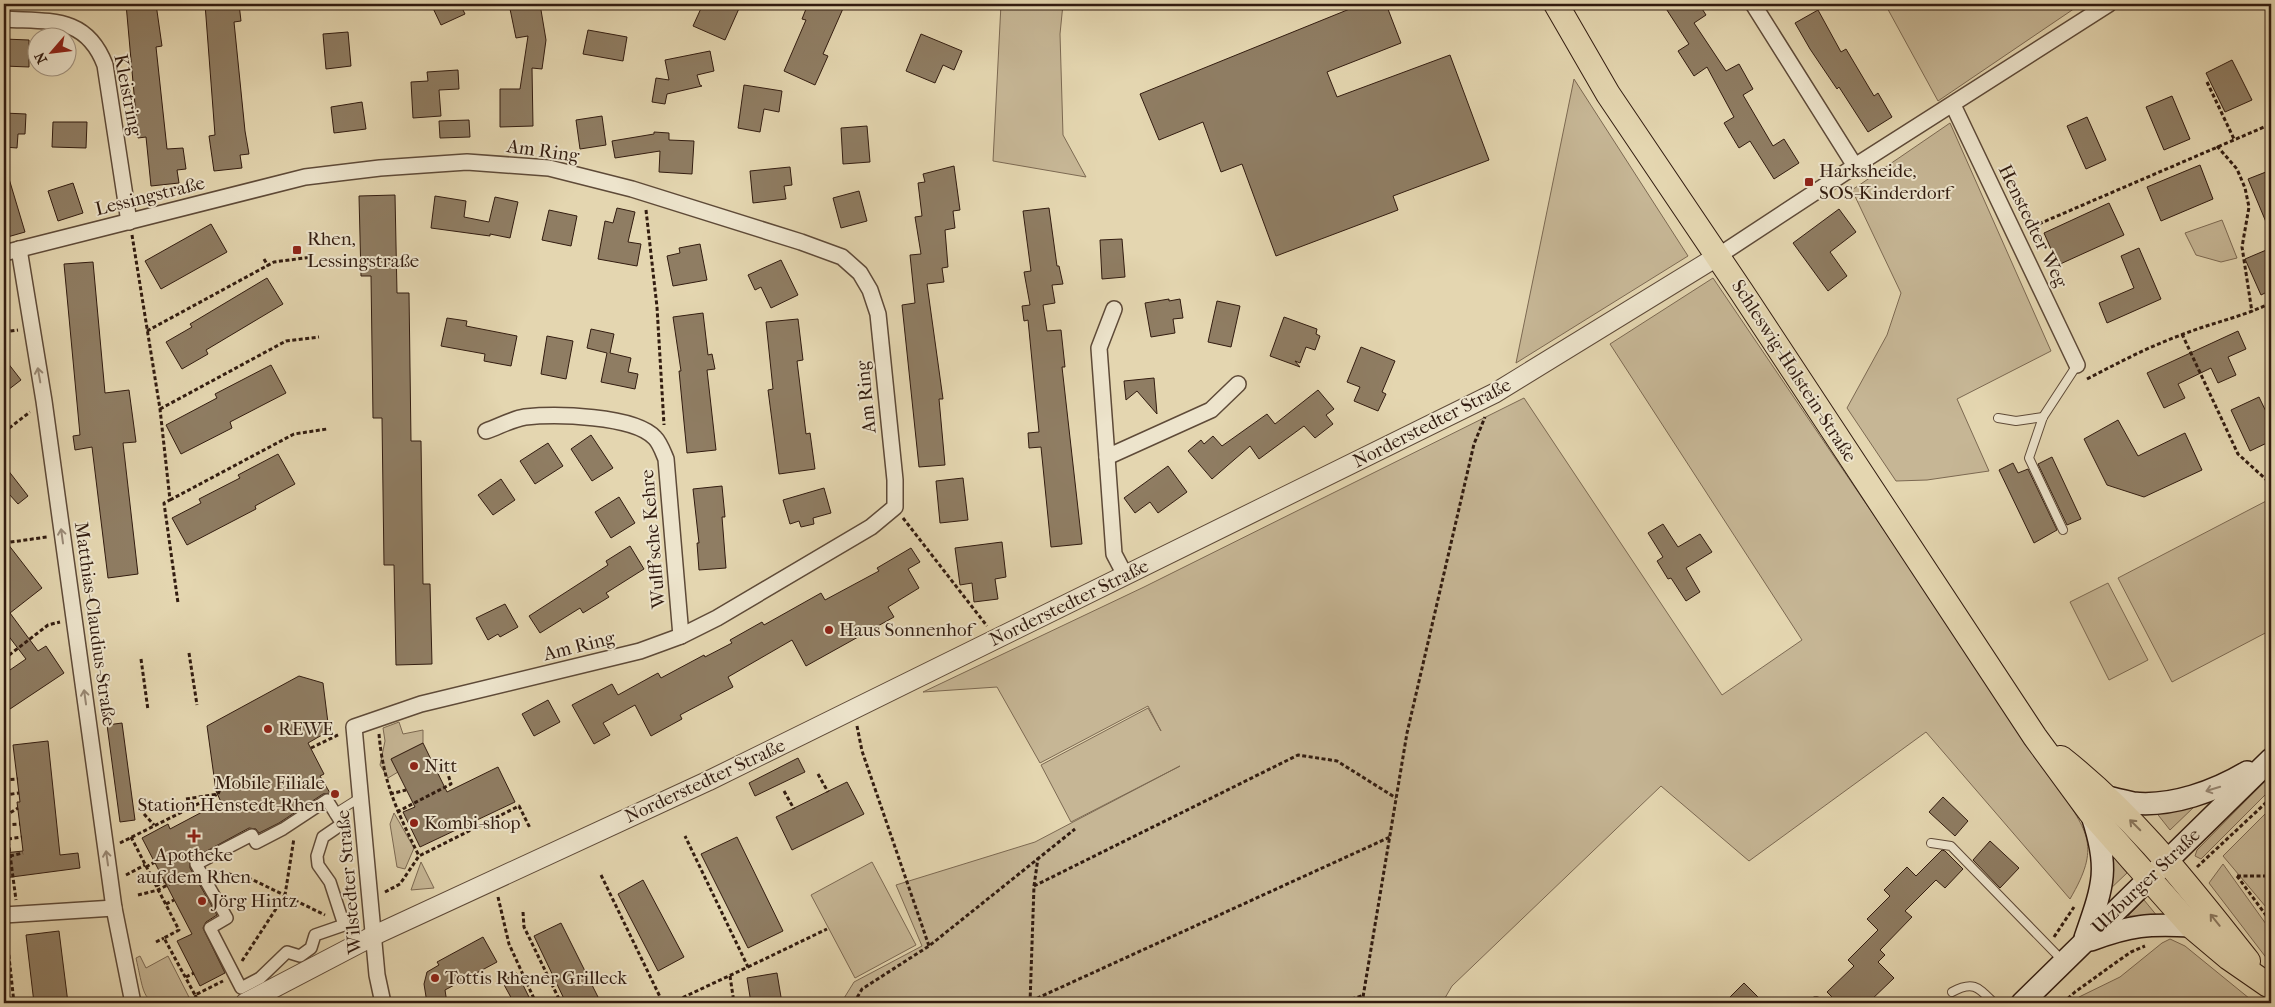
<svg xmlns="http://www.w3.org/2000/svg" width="2275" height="1007" font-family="'IM FELL French Canon',serif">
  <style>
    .green { fill: #c6b695; stroke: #7c6952 }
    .building { fill: #8f7d63; stroke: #321c10 }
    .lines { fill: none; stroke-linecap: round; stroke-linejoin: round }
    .service-casing { stroke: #5e4a38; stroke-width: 10 }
    .pedestrian-casing { stroke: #5e4a38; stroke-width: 14 }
    .minor-casing { stroke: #5e4a38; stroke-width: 18 }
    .tertiary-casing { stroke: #5e4a38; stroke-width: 21 }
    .secondary-casing { stroke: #321c10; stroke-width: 24 }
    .primary-casing { stroke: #321c10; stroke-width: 26 }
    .path { stroke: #321c10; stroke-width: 3; stroke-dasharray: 4 2.5; stroke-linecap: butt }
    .service { stroke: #ede4cc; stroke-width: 8 }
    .pedestrian { stroke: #ede4cc; stroke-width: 11 }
    .minor { stroke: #ede4cc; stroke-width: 15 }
    .tertiary { stroke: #ede4cc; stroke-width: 19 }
    .secondary { stroke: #ede4cc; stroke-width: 21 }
    .primary { stroke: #e4d6b0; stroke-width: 24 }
    .oneway { stroke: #998a77 }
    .oneway2 { stroke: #8b7960 }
    .poi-dot { fill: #8f2418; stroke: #ede4cc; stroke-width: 2 }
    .labels { text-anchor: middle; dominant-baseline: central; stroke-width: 4; stroke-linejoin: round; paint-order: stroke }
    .street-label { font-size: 19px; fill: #321c10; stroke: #ede4cc }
    .poi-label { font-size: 19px; fill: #321c10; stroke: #ede4cc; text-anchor: start }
  </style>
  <rect width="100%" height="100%" fill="#e4d6b0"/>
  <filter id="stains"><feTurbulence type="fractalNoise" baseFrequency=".004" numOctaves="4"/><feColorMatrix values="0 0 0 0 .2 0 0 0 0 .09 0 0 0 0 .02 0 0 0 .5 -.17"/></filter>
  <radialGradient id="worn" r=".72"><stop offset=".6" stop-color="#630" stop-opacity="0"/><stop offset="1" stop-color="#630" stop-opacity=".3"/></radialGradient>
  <!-- green -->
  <g class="green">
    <polygon points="1001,4 1063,4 1060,34 1063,135 1086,177 993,161"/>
    <polygon points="1885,4 2081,4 1938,101"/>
    <polygon points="1574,79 1688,256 1516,363"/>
    <polygon points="1950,123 2051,351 1957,399 1989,471 1927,480 1896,481 1847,408 1887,335 1901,293 1852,190"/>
    <polygon points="2222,220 2237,258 2221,262 2196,255 2185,233"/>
    <path d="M1713,278L2058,787C2088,833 2101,846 2070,899L1926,732L1749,861L1661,786L1452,986L1442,1003H841L854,982L922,946L896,885L1035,842L1180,766L1071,822L1041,765L1148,708L1161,731L1148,706L1040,763L997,687L923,692L1144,587L1524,398L1722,695L1802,640L1610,344Z"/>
    <polygon points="2270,499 2271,630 2172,682 2118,578"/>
    <polygon points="2108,583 2148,660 2109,680 2070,602"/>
    <polygon points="399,722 403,734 423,730 423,743 391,759 398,772 388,778 380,765 385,741 383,728"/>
    <polygon points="2271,775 2271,789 2201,859 2195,856 2197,850"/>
    <polygon points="2195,806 2170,830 2155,811"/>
    <polygon points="2271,808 2271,913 2223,856"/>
    <polygon points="394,813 414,848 405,869 397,867 390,824"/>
    <polygon points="2109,852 2127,873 2108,891"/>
    <polygon points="421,862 434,888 411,890"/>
    <polygon points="872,862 916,945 855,978 811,895"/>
    <polygon points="2223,864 2271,931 2271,964 2209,883"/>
    <polygon points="2144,900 2158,917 2128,916"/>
    <polygon points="2170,939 2185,946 2255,1003 2073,1003 2079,997 2120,977 2162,943"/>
    <path d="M140,956L146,968L168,956L192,1003C141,1003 147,1007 136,958Z"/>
  </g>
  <!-- building -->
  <g class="building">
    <polygon points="126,4 156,4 162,46 156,47 167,149 183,148 186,169 177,170 179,183 151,186 146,137 138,138"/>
    <polygon points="205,4 239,4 241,21 234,22 245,131 249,154 240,155 242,168 214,171 209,136 215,135"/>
    <polygon points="431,4 460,4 465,14 441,25"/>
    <polygon points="509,4 540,4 546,40 542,69 532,68 533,126 500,127 500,89 520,89 528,36 516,38"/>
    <polygon points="703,4 741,4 725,40 693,26"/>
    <polygon points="808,4 845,4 823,54 828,56 815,85 784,71 806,20 802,19"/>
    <polygon points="1362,4 1386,4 1401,43 1327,72 1337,97 1450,55 1489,160 1393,196 1398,210 1276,256 1242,164 1221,172 1203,122 1159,140 1140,94"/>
    <polygon points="1663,4 1699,4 1706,15 1694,23 1726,71 1739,64 1753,89 1743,95 1773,146 1784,139 1799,163 1774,179 1750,141 1739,148 1724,123 1734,117 1707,67 1694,76 1678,51 1689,44"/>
    <polygon points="1818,10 1841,52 1846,49 1874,96 1878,93 1892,117 1868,132 1839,87 1837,89 1810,49 1795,23"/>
    <polygon points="588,30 627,37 623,61 583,54"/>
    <polygon points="348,32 351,66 326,69 323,34"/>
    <polygon points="921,34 962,51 954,70 943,65 935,83 906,71"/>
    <polygon points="4,39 29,40 29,67 4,66"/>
    <polygon points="710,51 714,71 697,75 700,85 702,86 667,94 665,104 652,102 656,78 669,80 665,60"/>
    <polygon points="2232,60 2252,100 2225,112 2206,73"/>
    <polygon points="458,70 459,89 439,90 441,116 413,118 411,82 428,81 427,72"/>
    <polygon points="744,85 782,91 779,112 764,109 760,132 738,128"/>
    <polygon points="2172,96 2190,139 2164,150 2146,107"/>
    <polygon points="362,102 366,129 334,133 331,107"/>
    <polygon points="4,113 26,114 25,134 18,134 17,148 4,147"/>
    <polygon points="602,116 606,145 580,149 576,120"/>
    <polygon points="2087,117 2106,160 2086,169 2067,126"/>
    <polygon points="469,120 470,137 440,138 439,121"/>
    <polygon points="53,122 87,122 86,148 52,147"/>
    <polygon points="867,126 870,162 843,164 841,128"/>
    <polygon points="654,132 669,133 669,140 694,141 692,174 659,172 660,151 615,158 612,141 654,134"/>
    <polygon points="2200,165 2213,199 2161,221 2147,187"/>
    <polygon points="954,166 960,210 953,211 955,228 945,230 948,267 942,268 944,282 927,284 943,399 939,399 945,465 919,467 902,305 915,303 910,255 921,254 915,217 922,216 918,183 925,182 923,174"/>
    <polygon points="790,167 792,185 784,186 786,199 753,203 750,171"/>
    <polygon points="2271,170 2271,234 2248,179"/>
    <polygon points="7,172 25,232 4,238 4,173"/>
    <polygon points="73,183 83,213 58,221 48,191"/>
    <polygon points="859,191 867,221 841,228 833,198"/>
    <polygon points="395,195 397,293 409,293 411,441 421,441 423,584 430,584 432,664 396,665 394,565 384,565 382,418 373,418 371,276 361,276 359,196"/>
    <polygon points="435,196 466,201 464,217 489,222 495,197 518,202 510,238 490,234 490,236 431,228"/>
    <polygon points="2109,203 2124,235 2058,265 2044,233"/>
    <polygon points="617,208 635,212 628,242 641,244 637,266 598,259 605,221 613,223"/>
    <polygon points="1049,208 1057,266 1059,266 1063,284 1052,285 1055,303 1043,305 1047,331 1061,330 1065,367 1062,367 1082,544 1051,547 1041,447 1029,448 1028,433 1039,432 1028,320 1024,321 1022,306 1030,305 1024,272 1031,271 1023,211"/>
    <polygon points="1839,209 1856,232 1830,252 1847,276 1828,291 1793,243"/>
    <polygon points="549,210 577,216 571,246 542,240"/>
    <polygon points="211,224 227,252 161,289 145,261"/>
    <polygon points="1122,239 1125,277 1102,279 1100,240"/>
    <polygon points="700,244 707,280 673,286 667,256 680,253 679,248"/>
    <polygon points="2139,248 2161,299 2107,323 2099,303 2134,288 2121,256"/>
    <polygon points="2271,248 2271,290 2261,295 2245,259"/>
    <polygon points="781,260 798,295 771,308 761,287 755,290 748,275"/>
    <polygon points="93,262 105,393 129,390 136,442 123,443 138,574 108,578 92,447 75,450 73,436 80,435 64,264"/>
    <polygon points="267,278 283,304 206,350 208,354 182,369 166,342 192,327 190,324"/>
    <polygon points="1169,299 1169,301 1180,299 1183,318 1173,319 1175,333 1151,337 1145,303"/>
    <polygon points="1217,301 1240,306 1231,347 1208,342"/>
    <polygon points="703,313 708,355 712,354 715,369 707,370 716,450 687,453 679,371 681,371 673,317"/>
    <polygon points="1284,317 1317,329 1316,334 1320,336 1315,350 1306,347 1300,363 1295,361 1300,367 1270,356"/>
    <polygon points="447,318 467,321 466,326 517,336 511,366 484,361 485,354 441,346"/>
    <polygon points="798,319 803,360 797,361 806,434 810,433 815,469 779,474 768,390 773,389 766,322"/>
    <polygon points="591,329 614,334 610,353 631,358 628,372 638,374 635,389 601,382 607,353 587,348"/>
    <polygon points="2238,331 2246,349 2228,357 2236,375 2218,383 2211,368 2178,384 2185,398 2164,408 2147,373"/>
    <polygon points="547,336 573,341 566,379 541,374"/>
    <polygon points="1361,347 1395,361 1382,392 1386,394 1378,411 1354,401 1360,387 1347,382"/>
    <polygon points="4,358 21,380 4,393"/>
    <polygon points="271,365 286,393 230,422 232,428 181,454 166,425 217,398 215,394"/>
    <polygon points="1154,378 1157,414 1137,391 1126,400 1124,381"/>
    <polygon points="1318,390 1334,409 1326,415 1333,424 1315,438 1304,426 1259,459 1250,446 1212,479 1188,451 1201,440 1204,444 1213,436 1222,446 1267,414 1275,424"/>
    <polygon points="2259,397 2271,422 2271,441 2250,451 2231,410"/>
    <polygon points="2118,420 2138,456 2185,433 2202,470 2144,497 2107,485 2084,439"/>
    <polygon points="591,435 613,468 592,481 571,449"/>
    <polygon points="548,443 563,466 535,484 520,461"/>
    <polygon points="278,454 295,484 255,506 256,509 187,545 172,518 201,503 199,499 240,478 238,475"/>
    <polygon points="2052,457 2081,519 2067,525 2038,464"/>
    <polygon points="2013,463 2018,473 2028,469 2057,530 2034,543 1999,470"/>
    <polygon points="4,465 28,496 18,504 9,494 4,498"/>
    <polygon points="1168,466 1187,492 1158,513 1150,502 1135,513 1124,498"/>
    <polygon points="963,478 968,520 940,523 936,481"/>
    <polygon points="501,479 515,500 493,515 478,495"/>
    <polygon points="722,486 725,517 722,517 726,568 699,570 697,543 699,543 693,489"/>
    <polygon points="824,488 831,513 813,518 814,524 801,527 799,521 790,524 783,500"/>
    <polygon points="619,497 635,523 611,538 595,512"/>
    <polygon points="1663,524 1678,547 1700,534 1712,552 1686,568 1700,592 1686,601 1671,578 1668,579 1657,561 1663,557 1648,533"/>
    <polygon points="4,539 42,588 10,613 38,651 46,646 64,673 4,713 4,674 26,659 4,630"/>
    <polygon points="1002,542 1006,577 995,579 998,599 974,602 972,583 960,585 955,548"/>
    <polygon points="630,546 644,569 606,593 609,597 583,613 580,608 540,633 529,616 608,565 606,561"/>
    <polygon points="911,548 920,562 908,569 919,588 888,607 894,617 806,666 792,640 728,677 733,687 680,715 682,719 651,736 635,705 603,723 610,735 594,744 572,705 612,684 618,695 658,673 661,678 704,655 705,657 732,643 730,640 762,622 764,625 821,593 825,600 879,571 877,568"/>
    <polygon points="505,604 518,627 500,637 498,634 488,640 476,618"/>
    <polygon points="299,676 323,683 329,731 308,743 324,774 320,776 330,793 323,794 279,823 259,833 256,829 249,828 190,860 190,868 217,915 206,922 203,928 225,973 200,986 177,941 192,934 142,838 168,824 170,829 221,802 216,791 207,726"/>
    <polygon points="548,700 560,722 534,736 522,714"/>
    <polygon points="122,723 135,820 120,822 107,725"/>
    <polygon points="48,741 60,855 78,853 80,868 4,878 4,853 23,851 17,802 20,802 13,745"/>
    <polygon points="423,743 447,792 498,767 515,802 420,847 403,812 415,807 391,759"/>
    <polygon points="798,758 805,772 755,796 749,783"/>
    <polygon points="847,782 864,814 792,850 776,817"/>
    <polygon points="1943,797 1968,821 1955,836 1929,812"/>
    <polygon points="737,837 783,931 748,948 701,854"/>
    <polygon points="1990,841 2019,868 2000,888 1973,860"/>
    <polygon points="1942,850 1945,851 1963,869 1945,888 1936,880 1905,911 1912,917 1880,950 1885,955 1878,962 1894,978 1868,1003 1838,1003 1827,992 1854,966 1848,960 1878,930 1867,919 1890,896 1884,890 1907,867 1916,876"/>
    <polygon points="643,880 684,957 658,971 618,894"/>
    <polygon points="561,923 601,1003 566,1003 534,936"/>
    <polygon points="59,931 68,1003 34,1003 26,935"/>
    <polygon points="483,937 497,962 445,990 447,1003 427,1003 424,984 427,972 439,965 437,962"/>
    <polygon points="517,973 532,1003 514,1003 502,981"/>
    <polygon points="777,973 782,1003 751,1003 747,978"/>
    <polygon points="1744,983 1764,1003 1724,1003"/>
  </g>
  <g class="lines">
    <defs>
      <g id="service">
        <polyline points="1998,418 2016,421 2043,417"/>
        <polyline points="2063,530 2029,458 2043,417 2077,365"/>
        <polyline points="334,814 361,797"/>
        <polyline points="1931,843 1951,846 2063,961"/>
        <path d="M1952,992C1974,980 1979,988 1994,1003"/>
        <polyline points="1816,1001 1819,1003"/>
      </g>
      <polygon id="pedestrian" points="327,800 342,824 323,837 317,856 318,865 330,882 344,925 315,935 311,948 300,956 287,952 260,978 241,988 210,928 227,918 196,864 252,835 256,843 283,829"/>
      <g id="minor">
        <polyline points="1753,4 1855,166"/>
        <path d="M4,19C49,22 86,15 105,65L129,222"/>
        <polyline points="1953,105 2077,365"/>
        <polyline points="19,249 44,401 114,908 133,1003"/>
        <polyline points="4,253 305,177 380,168 467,162 549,168 632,189 801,242 842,257 860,273 870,290 878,314 895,480 895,507 871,527 717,618 681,636 640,651 421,704 354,727 377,975 383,1003"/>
        <polyline points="1718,256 1855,166 2109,4"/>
        <polyline points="1114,309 1099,348 1107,457 1211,410 1238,384"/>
        <path d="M486,431C498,427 512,419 525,417C555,414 634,415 655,438C660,443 663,452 666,459L681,636"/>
        <polyline points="1107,457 1114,554 1125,575"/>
        <polyline points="4,915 114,908"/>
      </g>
      <polyline id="tertiary" points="245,1003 375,935 708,781 1495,393 1718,256"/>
      <g id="secondary">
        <path d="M2107,797C2115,799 2124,801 2133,803C2172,807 2215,791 2247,772"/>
        <path d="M2085,938C2103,886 2110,869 2092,816"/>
        <path d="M2091,940C2131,925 2148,924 2191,926"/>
        <polyline points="2022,1003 2271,759"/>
      </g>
      <g id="primary">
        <polyline points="1556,4 1608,94 1741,291 2035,737 2090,812 2191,926 2229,958 2268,985"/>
        <path d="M2061,758C2136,817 2189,887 2248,961"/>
      </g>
    </defs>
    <!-- service casing -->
    <use href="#service" class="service-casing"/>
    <!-- pedestrian casing -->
    <use href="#pedestrian" class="pedestrian-casing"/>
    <!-- minor casing -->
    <use href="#minor" class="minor-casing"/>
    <!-- tertiary casing -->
    <use href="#tertiary" class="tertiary-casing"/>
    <!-- secondary casing -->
    <use href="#secondary" class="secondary-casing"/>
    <!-- primary casing -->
    <use href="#primary" class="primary-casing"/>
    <!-- path -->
    <g class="path">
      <polyline points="2207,82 2234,139"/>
      <polyline points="2217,146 2237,169 2245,188 2249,207 2242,247 2252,312"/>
      <polyline points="646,210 657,307 664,425"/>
      <polyline points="2027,229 2271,124"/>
      <polyline points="132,235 160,409 170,500 164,503 178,603"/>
      <polyline points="264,259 268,266"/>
      <polyline points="147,331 274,262 312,257"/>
      <polyline points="4,332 18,330"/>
      <polyline points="2182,334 2238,454 2271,484"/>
      <path d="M2087,379C2118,363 2148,347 2181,335C2211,323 2242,317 2271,303"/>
      <polyline points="160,409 286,341 319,337"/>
      <polyline points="4,432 30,412"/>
      <polyline points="170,500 294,434 327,429"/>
      <polyline points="903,518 987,626"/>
      <polyline points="4,543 47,537"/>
      <polyline points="189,653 197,705"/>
      <polyline points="4,659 48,625 60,622"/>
      <polyline points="141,659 148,710"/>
      <polyline points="857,726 862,751 929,946"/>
      <path d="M379,734C383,783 398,813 419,856"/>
      <polyline points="311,748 340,734"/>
      <polyline points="818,774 828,792"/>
      <polyline points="4,780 18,779"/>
      <polyline points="784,791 794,809"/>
      <polyline points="390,794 406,790"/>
      <polyline points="4,795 19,793"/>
      <polyline points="186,799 218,794 226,776"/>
      <polyline points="4,809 16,900"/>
      <polyline points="397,812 451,784 444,761"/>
      <polyline points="144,814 154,825"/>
      <polyline points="5,816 18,808"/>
      <polyline points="6,825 20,824"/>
      <polyline points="131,837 179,930 164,938 195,995 223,981"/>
      <polyline points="8,839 22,837"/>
      <polyline points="120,843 218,794"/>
      <polyline points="10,856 23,853"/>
      <polyline points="146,867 155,862"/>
      <polyline points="2197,867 2271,798"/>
      <polyline points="216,872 247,877 325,915"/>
      <polyline points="126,875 145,865"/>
      <polyline points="601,875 663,1003"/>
      <polyline points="2237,876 2271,922"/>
      <polyline points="2237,876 2267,876 2271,871"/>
      <polyline points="156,886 171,878"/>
      <polyline points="1034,886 1298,755 1337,761 1396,798"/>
      <polyline points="385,892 400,884 419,856 519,806 530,828"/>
      <polyline points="138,895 158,890 173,882"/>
      <polyline points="498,897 509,944 536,1003"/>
      <polyline points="166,904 174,900"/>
      <polyline points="523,912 524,927 559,999 555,1003"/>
      <polyline points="6,929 14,1003"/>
      <polyline points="2054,937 2074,907"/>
      <polyline points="156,942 164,938"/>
      <polyline points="242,961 285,895 294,838"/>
      <polyline points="748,967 827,929"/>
      <polyline points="730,976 734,1003"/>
      <polyline points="186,977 194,973"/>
      <polyline points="195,995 199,1003"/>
      <polyline points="1031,1001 1390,837"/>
      <polyline points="671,1003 748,967 685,836"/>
      <polyline points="735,1003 751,1000"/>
      <polyline points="854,1003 862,989 929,946 1075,829"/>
      <polyline points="1030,1003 1034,886 1038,858"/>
      <polyline points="1339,1003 1364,995"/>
      <polyline points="1362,1003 1407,733 1474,444 1485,417"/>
      <polyline points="2063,1003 2075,992 2118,961 2131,952 2145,946"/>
    </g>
    <!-- service -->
    <use href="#service" class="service"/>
    <!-- pedestrian -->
    <use href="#pedestrian" class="pedestrian"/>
    <!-- minor -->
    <use href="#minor" class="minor"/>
    <!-- tertiary -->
    <use href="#tertiary" class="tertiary"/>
    <!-- secondary -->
    <use href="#secondary" class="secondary"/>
    <!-- primary -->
    <use href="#primary" class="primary"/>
  </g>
  <!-- one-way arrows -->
  <defs><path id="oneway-shaft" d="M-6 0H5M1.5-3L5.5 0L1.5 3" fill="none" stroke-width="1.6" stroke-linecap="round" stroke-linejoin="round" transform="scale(1.25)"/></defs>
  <g class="oneway">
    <use href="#oneway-shaft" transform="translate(39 375) rotate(-100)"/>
    <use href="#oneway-shaft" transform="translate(62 536) rotate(-98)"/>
    <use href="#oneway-shaft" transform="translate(85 697) rotate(-98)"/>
    <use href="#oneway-shaft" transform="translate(2213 789) rotate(163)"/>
    <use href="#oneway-shaft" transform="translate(107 858) rotate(-98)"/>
  </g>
  <g class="oneway2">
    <use href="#oneway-shaft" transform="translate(2135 825) rotate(-135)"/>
    <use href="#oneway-shaft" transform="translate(2215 920) rotate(-129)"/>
  </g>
  <!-- markers -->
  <g class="poi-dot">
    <rect x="1804" y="177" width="10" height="10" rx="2.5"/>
    <rect x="292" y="245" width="10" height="10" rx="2.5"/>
    <circle cx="829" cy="630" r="5"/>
    <circle cx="268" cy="729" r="5"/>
    <circle cx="414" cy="766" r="5"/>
    <circle cx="335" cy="794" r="5"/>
    <circle cx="414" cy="823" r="5"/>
    <path d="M191.5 828.5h5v5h5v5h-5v5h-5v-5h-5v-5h5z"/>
    <circle cx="202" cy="901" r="5"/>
    <circle cx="435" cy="978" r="5"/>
  </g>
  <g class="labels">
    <!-- street labels -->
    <g class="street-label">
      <text transform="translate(128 95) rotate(79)">Kleistring</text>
      <text transform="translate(543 151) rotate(8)">Am Ring</text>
      <text transform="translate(150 196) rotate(-14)">Lessingstraße</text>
      <text transform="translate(2033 226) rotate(64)">Henstedter Weg</text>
      <text transform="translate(1794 371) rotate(57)">Schleswig-Holstein-Straße</text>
      <text transform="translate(866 397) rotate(-96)">Am Ring</text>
      <text transform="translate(1432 423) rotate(-27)">Norderstedter Straße</text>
      <text transform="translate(653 539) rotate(-95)">Wulff'sche Kehre</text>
      <text transform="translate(1069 603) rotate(-26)">Norderstedter Straße</text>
      <text transform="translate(95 624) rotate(82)">Matthias-Claudius-Straße</text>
      <text transform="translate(579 646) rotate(-14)">Am Ring</text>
      <text transform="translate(705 781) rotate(-25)">Norderstedter Straße</text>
      <text transform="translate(2146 881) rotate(-44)">Ulzburger Straße</text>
      <text transform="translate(349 882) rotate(-95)">Wilstedter Straße</text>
    </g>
    <!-- poi labels -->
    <g class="poi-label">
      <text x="1819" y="171">Harksheide,<tspan x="1819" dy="22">SOS-Kinderdorf</tspan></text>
      <text x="307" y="239">Rhen,<tspan x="307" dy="22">Lessingstraße</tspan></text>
      <text x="839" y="630">Haus Sonnenhof</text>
      <text x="278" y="729">REWE</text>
      <text x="424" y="766">Nitt</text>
      <text x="325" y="783" text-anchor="end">Mobile Filiale<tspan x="325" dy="22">Station Henstedt-Rhen</tspan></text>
      <text x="424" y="823">Kombi-shop</text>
      <text x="194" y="855" text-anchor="middle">Apotheke<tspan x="194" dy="22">auf dem Rhen</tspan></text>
      <text x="212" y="901">Jörg Hintz</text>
      <text x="445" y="978">Tottis Rhener Grilleck</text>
    </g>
  </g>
  <!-- margin -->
  <rect width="2275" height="1007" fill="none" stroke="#e4d6b0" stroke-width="20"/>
  <rect x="5" y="5" width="2265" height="997" fill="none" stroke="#321c10" stroke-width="2.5"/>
  <rect x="10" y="10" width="2255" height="987" fill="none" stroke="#321c10"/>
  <!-- north arrow -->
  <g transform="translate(52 52) rotate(242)"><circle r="24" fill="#ede4cc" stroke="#a29481"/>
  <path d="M0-4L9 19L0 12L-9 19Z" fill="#8f2418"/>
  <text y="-8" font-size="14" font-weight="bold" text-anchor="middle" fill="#321c10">N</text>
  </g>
  <rect width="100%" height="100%" filter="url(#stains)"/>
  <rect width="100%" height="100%" fill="url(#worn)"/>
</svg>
